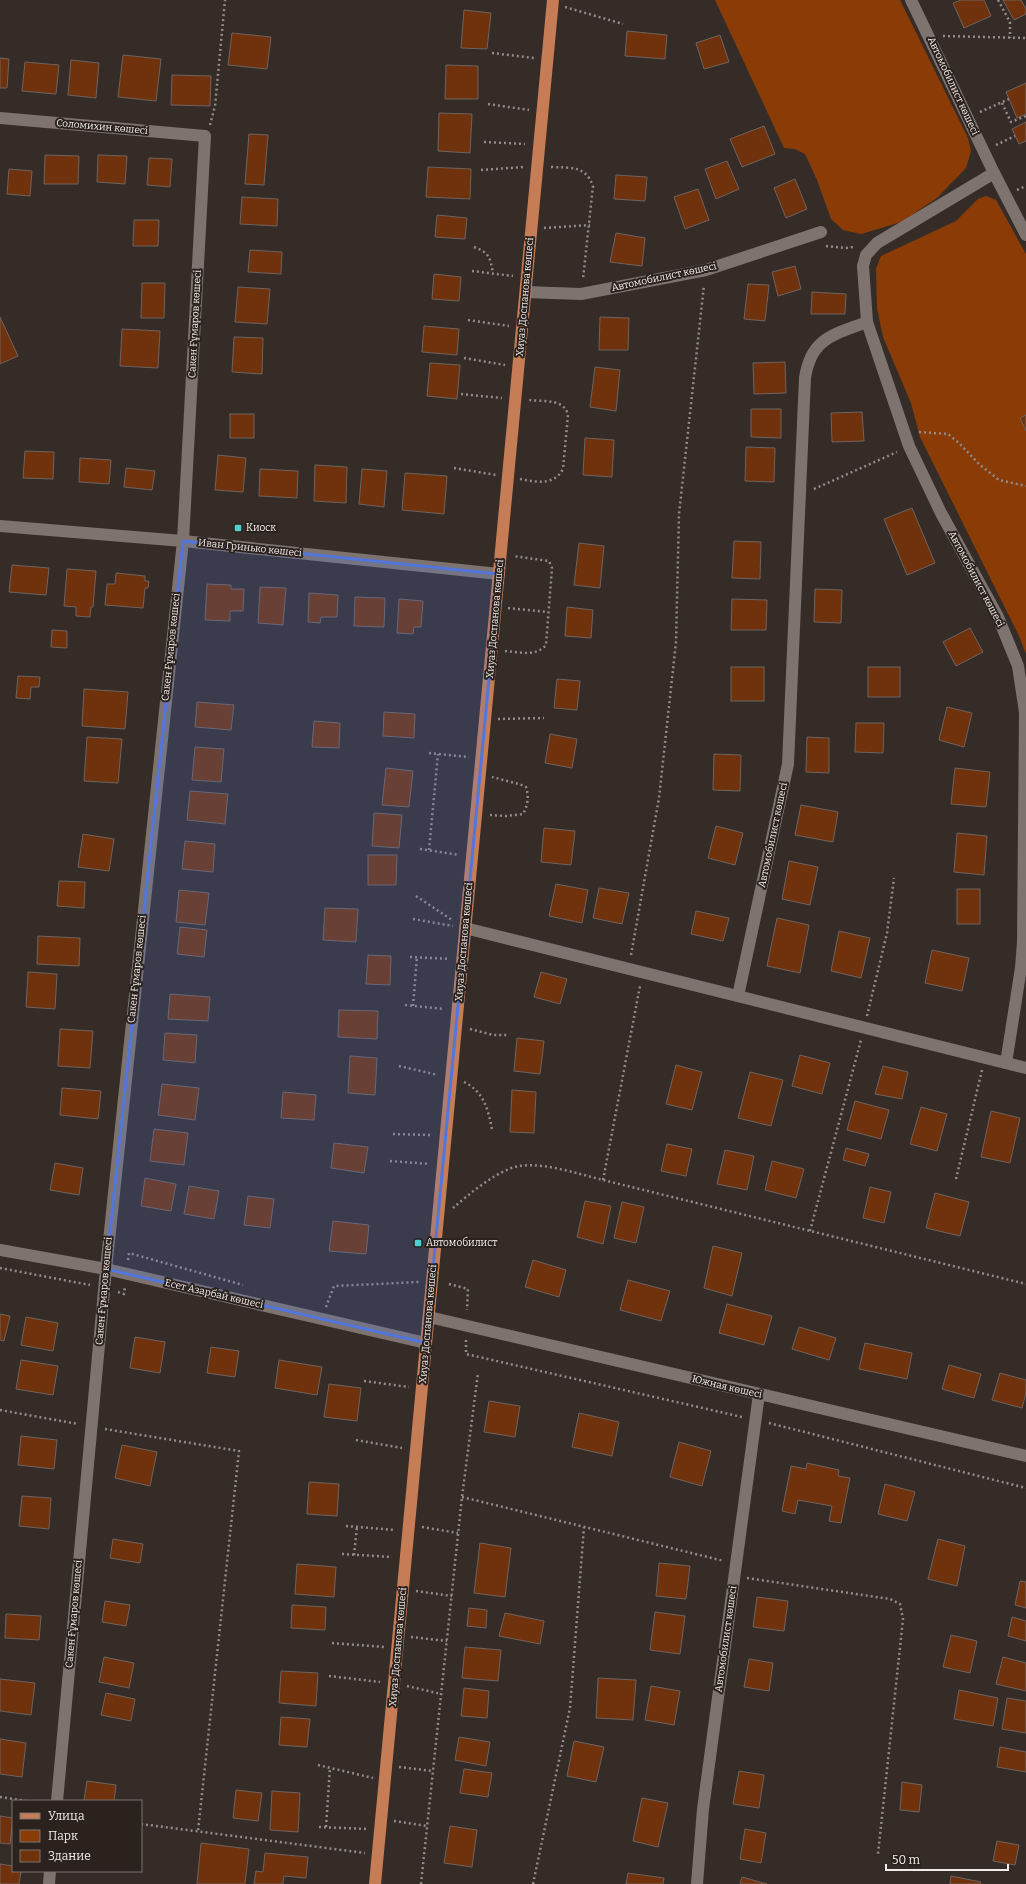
<svg xmlns="http://www.w3.org/2000/svg" width="1026" height="1884" font-family="Bitter,serif">
  <style>
    .green { fill: #8b3c06 }
    .building { fill: #70320d; stroke: #6e635f }
    .lines { fill: none; stroke-linecap: round; stroke-linejoin: round }
    .path { stroke: #938b88; stroke-width: 2.5; stroke-dasharray: 2 3; stroke-linecap: butt }
    .minor { stroke: #7e736f; stroke-width: 12 }
    .major { stroke: #c67d56; stroke-width: 12 }
    .marked { fill: #5276dc; fill-opacity: 0.2; stroke: #5276dc; stroke-width: 3; stroke-linejoin: round }
    .poi-dot { fill: #52cdcf; stroke: #2b221e; stroke-width: 1.5 }
    .labels { text-anchor: middle; dominant-baseline: central; stroke-width: 4; stroke-linejoin: round; paint-order: stroke }
    .street-label { font-size: 10px; fill: #f2ece9; stroke: #2b221e }
    .poi-label { font-size: 10px; fill: #f2ece9; stroke: #2b221e; text-anchor: start }
  </style>
  <rect width="100%" height="100%" fill="#352c28"/>
  <!-- green -->
  <g class="green">
    <polygon points="715,0 900,0 968,138 971,151 966,168 937,198 901,222 861,234 843,230 831,219 817,180 805,154 795,149 784,148"/>
    <polygon points="986,196 996,200 1026,254 1026,654 1019,636 920,437 911,403 883,337 877,308 876,269 881,256 956,221 978,199"/>
  </g>
  <!-- building -->
  <g class="building">
    <polygon points="961,0 984,0 991,16 964,28 953,3"/>
    <polygon points="1003,0 1021,0 1026,9 1026,14 1014,20"/>
    <polygon points="464,10 491,13 487,49 461,48"/>
    <polygon points="627,31 667,35 665,59 625,56"/>
    <polygon points="232,33 271,37 267,69 228,65"/>
    <polygon points="720,35 729,62 704,69 696,43"/>
    <polygon points="123,55 161,59 156,101 118,97"/>
    <polygon points="0,58 9,59 7,88 0,88"/>
    <polygon points="71,60 99,63 96,98 68,95"/>
    <polygon points="25,62 59,65 56,94 22,91"/>
    <polygon points="446,65 478,66 478,99 445,99"/>
    <polygon points="172,75 211,76 210,106 171,105"/>
    <polygon points="1026,83 1026,114 1017,118 1006,92"/>
    <polygon points="439,113 472,114 470,153 438,151"/>
    <polygon points="1026,122 1026,141 1019,144 1012,129"/>
    <polygon points="764,126 775,154 742,167 730,139"/>
    <polygon points="249,134 268,135 264,185 245,184"/>
    <polygon points="45,155 79,156 78,184 44,184"/>
    <polygon points="98,155 127,156 125,184 97,182"/>
    <polygon points="149,158 172,159 170,187 147,185"/>
    <polygon points="727,161 739,189 716,199 705,169"/>
    <polygon points="428,167 471,169 470,199 426,197"/>
    <polygon points="9,169 32,171 30,196 7,194"/>
    <polygon points="616,175 647,177 645,201 614,199"/>
    <polygon points="795,179 807,209 786,218 774,188"/>
    <polygon points="698,189 709,220 685,229 674,197"/>
    <polygon points="242,197 278,199 277,226 240,224"/>
    <polygon points="437,215 467,218 465,239 435,237"/>
    <polygon points="134,220 159,220 158,246 133,246"/>
    <polygon points="616,233 645,238 642,266 610,262"/>
    <polygon points="250,250 282,252 281,274 248,272"/>
    <polygon points="795,266 801,289 778,296 772,272"/>
    <polygon points="434,274 461,277 459,301 432,299"/>
    <polygon points="142,283 165,283 164,318 141,318"/>
    <polygon points="748,284 769,285 765,321 744,319"/>
    <polygon points="238,287 270,289 267,324 235,322"/>
    <polygon points="812,292 846,294 845,314 811,314"/>
    <polygon points="0,317 18,356 0,364"/>
    <polygon points="600,317 629,318 628,350 599,350"/>
    <polygon points="424,326 459,329 457,355 422,352"/>
    <polygon points="122,329 160,331 158,368 120,366"/>
    <polygon points="234,337 263,338 262,374 232,372"/>
    <polygon points="785,362 786,393 754,394 753,363"/>
    <polygon points="430,363 460,365 457,399 427,396"/>
    <polygon points="595,367 620,370 616,411 590,407"/>
    <polygon points="751,409 781,409 781,438 751,437"/>
    <polygon points="862,412 864,441 832,442 831,413"/>
    <rect x="230" y="414" width="24" height="24"/>
    <polygon points="1026,415 1026,431 1020,418"/>
    <polygon points="585,438 614,440 612,477 583,475"/>
    <polygon points="746,447 775,448 774,482 745,481"/>
    <polygon points="25,451 54,452 53,479 23,478"/>
    <polygon points="218,455 246,458 243,492 215,490"/>
    <polygon points="80,458 111,460 109,484 79,482"/>
    <polygon points="315,465 347,467 346,503 314,501"/>
    <polygon points="126,468 155,471 152,490 124,487"/>
    <polygon points="260,469 298,471 297,498 259,496"/>
    <polygon points="362,469 387,471 384,507 359,504"/>
    <polygon points="405,473 447,476 444,514 402,510"/>
    <polygon points="912,508 935,563 907,575 884,519"/>
    <polygon points="734,541 761,542 760,579 732,578"/>
    <polygon points="579,543 604,546 600,588 574,585"/>
    <polygon points="12,565 49,568 46,595 9,592"/>
    <polygon points="67,569 96,571 93,607 91,607 90,617 76,616 76,607 64,606"/>
    <polygon points="116,573 145,576 145,581 149,581 148,588 145,588 143,608 105,605 107,584 115,584"/>
    <polygon points="207,584 231,585 231,589 244,589 243,611 230,611 230,621 205,620"/>
    <polygon points="260,587 286,588 283,625 258,623"/>
    <polygon points="815,589 842,590 841,623 814,622"/>
    <polygon points="309,593 338,595 337,617 321,617 320,623 308,622"/>
    <polygon points="355,597 385,598 384,627 354,626"/>
    <polygon points="399,599 423,601 421,627 414,627 413,634 397,633"/>
    <polygon points="732,599 767,600 766,630 731,630"/>
    <polygon points="567,607 593,610 591,638 565,636"/>
    <polygon points="970,628 983,652 956,666 943,642"/>
    <polygon points="52,630 67,631 67,648 51,647"/>
    <rect x="731" y="667" width="33" height="34"/>
    <rect x="868" y="667" width="32" height="30"/>
    <polygon points="18,676 40,677 39,687 31,687 30,699 16,698"/>
    <polygon points="557,679 580,681 577,710 554,708"/>
    <polygon points="84,689 128,692 125,729 82,726"/>
    <polygon points="197,702 234,705 231,730 195,727"/>
    <polygon points="947,707 972,713 964,747 939,740"/>
    <polygon points="384,712 415,714 414,738 383,736"/>
    <polygon points="314,721 340,723 339,748 312,747"/>
    <polygon points="856,723 884,723 883,753 855,752"/>
    <polygon points="550,734 577,739 572,768 545,763"/>
    <polygon points="87,737 122,739 118,783 84,781"/>
    <polygon points="807,737 829,738 829,773 806,772"/>
    <polygon points="195,747 224,749 221,782 192,780"/>
    <polygon points="714,754 741,755 740,791 713,790"/>
    <polygon points="386,768 413,771 409,807 382,805"/>
    <polygon points="955,768 990,772 986,807 951,804"/>
    <polygon points="190,791 228,794 225,824 187,820"/>
    <polygon points="801,805 838,812 833,842 795,835"/>
    <polygon points="374,813 402,815 399,848 372,846"/>
    <polygon points="716,826 743,833 735,865 708,858"/>
    <polygon points="544,828 575,831 571,865 541,862"/>
    <polygon points="957,833 987,836 984,875 954,872"/>
    <polygon points="83,834 114,839 109,871 78,867"/>
    <polygon points="185,841 215,844 213,872 182,869"/>
    <polygon points="368,855 397,855 396,885 368,885"/>
    <polygon points="789,861 818,867 810,905 782,899"/>
    <polygon points="59,881 85,882 84,908 57,906"/>
    <polygon points="556,884 588,890 582,923 549,916"/>
    <polygon points="599,888 629,893 622,924 593,918"/>
    <rect x="957" y="889" width="23" height="35"/>
    <polygon points="179,890 209,893 205,925 176,922"/>
    <polygon points="325,908 358,909 356,942 323,940"/>
    <polygon points="696,911 729,918 723,941 691,934"/>
    <polygon points="777,918 809,925 800,973 767,966"/>
    <polygon points="180,927 207,930 204,957 177,954"/>
    <polygon points="839,931 870,938 861,978 831,971"/>
    <polygon points="38,936 80,938 79,966 37,964"/>
    <polygon points="932,950 969,958 962,991 925,983"/>
    <polygon points="368,955 391,956 390,985 366,984"/>
    <polygon points="28,972 57,974 55,1009 26,1007"/>
    <polygon points="541,972 567,979 560,1004 534,997"/>
    <polygon points="170,994 210,997 208,1021 168,1019"/>
    <polygon points="339,1010 378,1011 377,1039 338,1037"/>
    <polygon points="60,1029 93,1031 90,1068 58,1066"/>
    <polygon points="165,1033 197,1035 195,1063 163,1060"/>
    <polygon points="517,1038 544,1041 540,1074 514,1071"/>
    <polygon points="800,1055 830,1063 822,1094 792,1086"/>
    <polygon points="350,1056 377,1058 375,1095 348,1093"/>
    <polygon points="676,1065 702,1072 692,1110 666,1104"/>
    <polygon points="883,1066 908,1072 902,1099 875,1094"/>
    <polygon points="750,1072 783,1080 771,1126 738,1118"/>
    <polygon points="162,1084 199,1088 195,1120 158,1115"/>
    <polygon points="62,1088 101,1091 98,1119 60,1115"/>
    <polygon points="512,1090 536,1092 534,1133 510,1132"/>
    <polygon points="283,1092 316,1095 314,1120 281,1118"/>
    <polygon points="855,1101 889,1110 881,1139 847,1130"/>
    <polygon points="921,1107 947,1114 937,1151 910,1144"/>
    <polygon points="991,1111 1020,1118 1010,1163 981,1157"/>
    <polygon points="154,1129 188,1133 184,1165 150,1161"/>
    <polygon points="334,1143 368,1147 364,1173 331,1168"/>
    <polygon points="667,1144 692,1149 686,1176 661,1171"/>
    <polygon points="846,1148 869,1154 865,1166 843,1160"/>
    <polygon points="725,1150 754,1156 747,1190 717,1184"/>
    <polygon points="772,1161 804,1169 796,1198 765,1190"/>
    <polygon points="55,1163 83,1168 79,1195 50,1190"/>
    <polygon points="145,1178 176,1184 171,1211 141,1206"/>
    <polygon points="189,1186 219,1191 214,1219 184,1214"/>
    <polygon points="870,1187 891,1192 884,1223 863,1218"/>
    <polygon points="935,1193 969,1202 960,1236 926,1228"/>
    <polygon points="248,1196 274,1199 270,1228 244,1225"/>
    <polygon points="585,1201 611,1206 603,1244 577,1237"/>
    <polygon points="622,1202 644,1207 636,1243 614,1238"/>
    <polygon points="333,1221 369,1225 366,1254 329,1251"/>
    <polygon points="713,1246 742,1253 732,1296 704,1288"/>
    <polygon points="533,1260 566,1270 559,1297 525,1287"/>
    <polygon points="628,1280 670,1291 661,1321 620,1310"/>
    <polygon points="727,1304 772,1316 764,1345 719,1333"/>
    <polygon points="0,1314 10,1316 4,1341 0,1340"/>
    <polygon points="26,1317 58,1323 53,1351 21,1345"/>
    <polygon points="799,1327 836,1338 829,1360 792,1349"/>
    <polygon points="135,1337 165,1342 160,1373 130,1368"/>
    <polygon points="865,1343 912,1353 907,1379 859,1369"/>
    <polygon points="211,1347 239,1351 235,1377 207,1373"/>
    <polygon points="21,1360 58,1366 53,1395 16,1389"/>
    <polygon points="279,1360 322,1367 317,1395 275,1388"/>
    <polygon points="949,1365 981,1374 974,1398 942,1389"/>
    <polygon points="1000,1373 1026,1380 1026,1393 1022,1408 992,1400"/>
    <polygon points="329,1384 361,1388 357,1421 324,1417"/>
    <polygon points="489,1401 520,1406 515,1437 484,1432"/>
    <polygon points="579,1413 619,1422 612,1456 572,1447"/>
    <polygon points="21,1436 57,1440 54,1469 18,1465"/>
    <polygon points="679,1442 711,1451 702,1486 670,1477"/>
    <polygon points="122,1445 157,1452 150,1486 115,1478"/>
    <polygon points="807,1463 839,1470 838,1476 850,1478 841,1523 829,1521 832,1506 798,1500 795,1514 782,1511 791,1466 806,1469"/>
    <polygon points="309,1482 339,1484 337,1516 307,1514"/>
    <polygon points="885,1484 915,1492 907,1521 878,1514"/>
    <polygon points="22,1496 51,1498 49,1529 19,1526"/>
    <polygon points="113,1539 143,1544 140,1563 110,1558"/>
    <polygon points="938,1539 965,1546 957,1586 928,1579"/>
    <polygon points="480,1543 511,1548 505,1597 474,1593"/>
    <polygon points="659,1563 690,1566 686,1599 656,1596"/>
    <polygon points="297,1564 336,1567 334,1597 295,1594"/>
    <polygon points="1020,1581 1026,1582 1026,1608 1015,1605"/>
    <polygon points="757,1597 788,1601 784,1631 753,1627"/>
    <polygon points="105,1601 130,1605 126,1626 102,1622"/>
    <polygon points="292,1605 326,1607 325,1630 291,1628"/>
    <polygon points="469,1608 487,1610 486,1628 467,1626"/>
    <polygon points="655,1612 685,1616 680,1654 650,1650"/>
    <polygon points="505,1613 544,1621 540,1644 499,1636"/>
    <polygon points="6,1614 41,1616 39,1640 5,1638"/>
    <polygon points="1012,1617 1026,1621 1026,1641 1008,1636"/>
    <polygon points="951,1635 977,1641 970,1673 943,1667"/>
    <polygon points="465,1647 501,1650 498,1681 462,1678"/>
    <polygon points="104,1657 134,1663 129,1688 99,1682"/>
    <polygon points="1003,1657 1026,1663 1026,1691 996,1684"/>
    <polygon points="749,1659 773,1663 769,1691 744,1687"/>
    <polygon points="281,1671 318,1673 316,1706 279,1703"/>
    <polygon points="598,1678 636,1680 633,1720 596,1718"/>
    <polygon points="0,1679 35,1683 31,1715 0,1711"/>
    <polygon points="651,1686 680,1691 674,1725 645,1720"/>
    <polygon points="464,1688 489,1691 487,1718 461,1716"/>
    <polygon points="959,1690 998,1698 993,1726 954,1719"/>
    <polygon points="106,1693 135,1699 131,1721 101,1715"/>
    <polygon points="1007,1698 1026,1701 1026,1733 1002,1729"/>
    <polygon points="281,1717 310,1719 307,1747 279,1745"/>
    <polygon points="459,1737 490,1742 486,1766 455,1760"/>
    <polygon points="0,1739 26,1743 22,1777 0,1774"/>
    <polygon points="574,1741 604,1747 596,1782 567,1776"/>
    <polygon points="1000,1747 1026,1752 1026,1772 997,1767"/>
    <polygon points="464,1769 492,1773 488,1797 460,1793"/>
    <polygon points="739,1771 764,1775 759,1808 733,1804"/>
    <polygon points="87,1781 116,1785 114,1801 84,1801"/>
    <polygon points="902,1782 922,1785 919,1812 900,1810"/>
    <polygon points="236,1790 262,1793 258,1821 233,1818"/>
    <polygon points="272,1791 300,1793 298,1832 270,1830"/>
    <polygon points="642,1798 668,1803 658,1847 633,1841"/>
    <polygon points="0,1816 13,1818 10,1844 0,1843"/>
    <polygon points="450,1826 477,1830 472,1867 444,1863"/>
    <polygon points="745,1829 766,1833 761,1863 740,1859"/>
    <polygon points="997,1841 1019,1845 1015,1865 993,1861"/>
    <polygon points="201,1843 249,1849 245,1884 197,1884"/>
    <polygon points="265,1853 308,1857 306,1878 284,1876 283,1884 254,1884 256,1871 263,1872"/>
    <polygon points="0,1864 13,1866 13,1871 21,1871 19,1884 0,1884"/>
    <polygon points="628,1873 664,1878 663,1884 626,1884"/>
    <polygon points="951,1876 981,1882 980,1884 950,1884"/>
    <polygon points="742,1877 767,1884 740,1884"/>
  </g>
  <g class="lines">
    <!-- path -->
    <g class="path">
      <polyline points="998,0 1010,22 1010,38"/>
      <polyline points="565,7 623,24"/>
      <polyline points="943,36 1026,38"/>
      <polyline points="492,53 534,58"/>
      <polyline points="1002,103 1011,122 1026,116"/>
      <polyline points="488,104 529,110"/>
      <polyline points="980,112 1009,99"/>
      <polyline points="210,125 215,106 225,0"/>
      <polyline points="484,142 525,144"/>
      <polyline points="996,145 1015,136"/>
      <path d="M551,167C571,168 585,165 593,186L583,279"/>
      <polyline points="481,170 524,167"/>
      <polyline points="1017,190 1026,186"/>
      <polyline points="544,228 590,225"/>
      <polyline points="826,246 845,248 854,247"/>
      <path d="M474,247C490,253 490,258 493,273"/>
      <polyline points="472,271 513,276"/>
      <polyline points="468,320 509,326"/>
      <polyline points="464,358 505,365"/>
      <polyline points="461,394 502,398"/>
      <polyline points="919,432 948,434 959,443 979,464 999,480 1026,486"/>
      <polyline points="454,468 496,475"/>
      <path d="M520,479C536,482 554,486 563,469L568,415C564,398 543,402 529,400"/>
      <polyline points="814,489 897,452"/>
      <polyline points="508,608 548,612"/>
      <path d="M505,651C519,652 536,657 546,645L552,568L549,561L513,556"/>
      <polyline points="498,719 544,718"/>
      <polyline points="429,753 469,757"/>
      <path d="M490,815L506,816L523,814C528,805 529,797 526,787L519,784L492,777"/>
      <polyline points="420,849 459,855"/>
      <polyline points="429,850 438,754"/>
      <polyline points="416,896 452,920"/>
      <polyline points="413,919 453,926"/>
      <polyline points="631,955 659,798 676,642 679,514 704,285"/>
      <polyline points="410,957 450,959"/>
      <polyline points="405,1005 444,1009"/>
      <polyline points="413,1006 417,957"/>
      <polyline points="867,1016 887,933 894,878"/>
      <polyline points="470,1029 493,1035 509,1035"/>
      <polyline points="399,1066 438,1075"/>
      <path d="M464,1082C484,1092 488,1109 492,1129"/>
      <polyline points="393,1134 432,1135"/>
      <polyline points="390,1161 430,1164"/>
      <polyline points="956,1179 982,1070"/>
      <polyline points="603,1180 640,986"/>
      <path d="M453,1208C468,1195 491,1176 509,1169C533,1158 578,1174 603,1180L1026,1284"/>
      <polyline points="810,1231 861,1040"/>
      <polyline points="128,1260 129,1253 243,1285"/>
      <polyline points="0,1268 90,1285"/>
      <polyline points="449,1284 468,1289 467,1310"/>
      <polyline points="118,1292 124,1294 125,1286"/>
      <polyline points="326,1307 334,1286 419,1282"/>
      <polyline points="466,1340 466,1354 742,1417"/>
      <polyline points="364,1381 409,1387"/>
      <polyline points="0,1410 78,1424"/>
      <polyline points="769,1423 1026,1488"/>
      <polyline points="105,1429 239,1451 198,1831"/>
      <polyline points="356,1440 402,1448"/>
      <polyline points="462,1497 724,1561"/>
      <polyline points="346,1526 395,1530"/>
      <polyline points="422,1527 458,1533"/>
      <polyline points="342,1554 392,1557"/>
      <polyline points="354,1555 357,1527"/>
      <polyline points="747,1578 890,1599 900,1604 903,1619 878,1854"/>
      <polyline points="416,1591 452,1596"/>
      <polyline points="411,1637 447,1641"/>
      <polyline points="332,1643 384,1647"/>
      <polyline points="329,1676 380,1682"/>
      <polyline points="407,1686 441,1694"/>
      <polyline points="318,1765 373,1778"/>
      <polyline points="399,1767 433,1771"/>
      <polyline points="0,1797 26,1801"/>
      <polyline points="394,1821 427,1826"/>
      <polyline points="141,1824 365,1853"/>
      <polyline points="319,1827 367,1829"/>
      <polyline points="326,1827 330,1768"/>
      <polyline points="421,1884 462,1497 478,1373"/>
      <polyline points="533,1884 570,1708 584,1527"/>
    </g>
    <!-- minor -->
    <g class="minor">
      <polyline points="911,0 994,173 1026,235"/>
      <polyline points="0,118 205,136 183,541 106,1269 57,1801"/>
      <polyline points="994,173 877,243 866,255 863,266 867,322 909,446 941,513 998,617 1018,666 1025,712 1023,942 1021,968 1006,1063"/>
      <polyline points="526,292 581,294 706,270 821,232"/>
      <polyline points="0,526 183,541 499,574"/>
      <polyline points="465,928 1026,1068"/>
      <path d="M738,996L788,764L805,378C811,338 833,335 867,322"/>
      <polyline points="0,1250 106,1269 426,1343"/>
      <polyline points="429,1317 1026,1456"/>
      <polyline points="49,1884 50,1871"/>
      <polyline points="697,1884 703,1809 759,1394"/>
    </g>
    <!-- major -->
    <polyline class="major" points="375,1884 553,0"/>
  </g>
  <!-- marked area -->
  <path class="marked" d="M183,541L499,574L426,1343L106,1269Z"/>
  <!-- markers -->
  <g class="poi-dot">
    <rect x="234" y="524" width="8" height="8" rx="2"/>
    <rect x="414" y="1239" width="8" height="8" rx="2"/>
  </g>
  <g class="labels">
    <!-- street labels -->
    <g class="street-label">
      <text transform="translate(953 86) rotate(65)">Автомобилист көшесі</text>
      <text transform="translate(102 127) rotate(5)">Соломихин көшесі</text>
      <text transform="translate(664 277) rotate(-12)">Автомобилист көшесі</text>
      <text transform="translate(525 297) rotate(-85)">Хиуаз Доспанова көшесі</text>
      <text transform="translate(195 324) rotate(-87)">Сакен Ғұмаров көшесі</text>
      <text transform="translate(250 548) rotate(6)">Иван Гринько көшесі</text>
      <text transform="translate(976 579) rotate(62)">Автомобилист көшесі</text>
      <text transform="translate(495 619) rotate(-85)">Хиуаз Доспанова көшесі</text>
      <text transform="translate(171 647) rotate(-84)">Сакен Ғұмаров көшесі</text>
      <text transform="translate(773 835) rotate(-78)">Автомобилист көшесі</text>
      <text transform="translate(464 942) rotate(-85)">Хиуаз Доспанова көшесі</text>
      <text transform="translate(137 969) rotate(-84)">Сакен Ғұмаров көшесі</text>
      <text transform="translate(104 1291) rotate(-85)">Сакен Ғұмаров көшесі</text>
      <text transform="translate(214 1294) rotate(13)">Есет Азарбай көшесі</text>
      <text transform="translate(428 1324) rotate(-85)">Хиуаз Доспанова көшесі</text>
      <text transform="translate(727 1387) rotate(13)">Южная көшесі</text>
      <text transform="translate(74 1614) rotate(-85)">Сакен Ғұмаров көшесі</text>
      <text transform="translate(726 1639) rotate(-82)">Автомобилист көшесі</text>
      <text transform="translate(398 1647) rotate(-85)">Хиуаз Доспанова көшесі</text>
    </g>
    <!-- poi labels -->
    <g class="poi-label">
      <text x="246" y="528">Киоск</text>
      <text x="426" y="1243">Автомобилист</text>
    </g>
  </g>
  <!-- legend -->
  <rect x="12" y="1800" width="130" height="72" fill="#2b221e" stroke="#7b736f"/>
  <rect x="20" y="1813" width="20" height="6" fill="#c67d56" stroke="#7b736f"/>
  <text x="48" y="1820" font-size="12" fill="#f2ece9">Улица</text>
  <rect x="20" y="1830" width="20" height="12" fill="#8b3c06" stroke="#7b736f"/>
  <text x="48" y="1840" font-size="12" fill="#f2ece9">Парк</text>
  <rect x="20" y="1850" width="20" height="12" fill="#70320d" stroke="#7b736f"/>
  <text x="48" y="1860" font-size="12" fill="#f2ece9">Здание</text>
  <!-- scale -->
  <path d="M886 1864v6h122v-6" fill="none" stroke="#f2ece9" stroke-width="2"/>
  <text x="892" y="1864" font-size="12" fill="#f2ece9" stroke="#2b221e" stroke-width="3" paint-order="stroke">50 m</text>
</svg>
